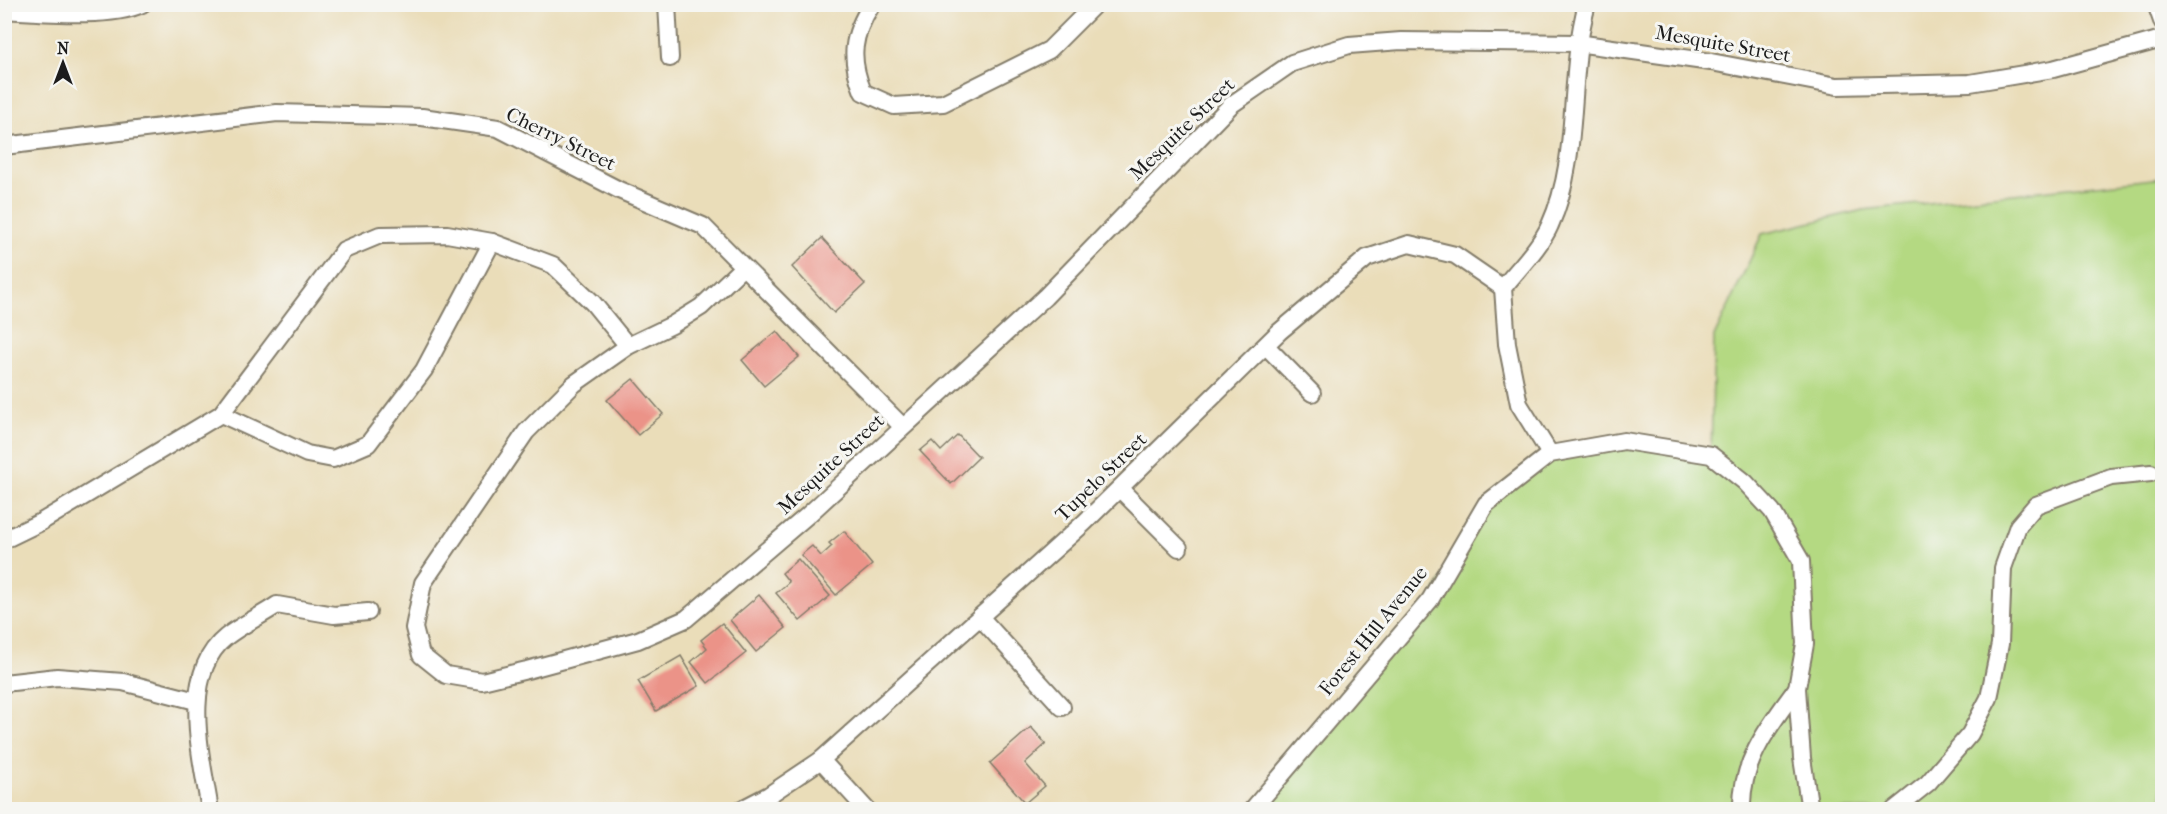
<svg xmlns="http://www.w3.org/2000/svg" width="2167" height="814" font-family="'IM FELL French Canon',serif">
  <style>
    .green { fill: #b4d982; stroke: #687a4f; stroke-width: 1.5 }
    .building { fill: #eb9388 }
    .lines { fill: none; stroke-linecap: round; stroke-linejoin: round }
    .minor-casing { stroke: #837c6a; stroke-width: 20 }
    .minor { stroke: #fff; stroke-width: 16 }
    .labels { text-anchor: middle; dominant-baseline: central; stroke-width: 6; stroke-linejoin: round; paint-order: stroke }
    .street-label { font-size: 20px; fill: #1c1c1c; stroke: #f6f6f2 }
  </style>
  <rect width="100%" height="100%" fill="#f6f6f2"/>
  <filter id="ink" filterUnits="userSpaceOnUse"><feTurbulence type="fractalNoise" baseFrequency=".0167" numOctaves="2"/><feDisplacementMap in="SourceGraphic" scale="12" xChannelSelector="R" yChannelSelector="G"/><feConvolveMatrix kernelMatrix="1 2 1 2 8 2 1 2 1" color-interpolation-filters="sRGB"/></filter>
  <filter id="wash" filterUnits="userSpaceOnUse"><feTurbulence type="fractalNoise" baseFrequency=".008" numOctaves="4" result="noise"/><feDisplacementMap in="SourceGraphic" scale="24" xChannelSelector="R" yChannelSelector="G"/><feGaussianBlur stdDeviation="1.35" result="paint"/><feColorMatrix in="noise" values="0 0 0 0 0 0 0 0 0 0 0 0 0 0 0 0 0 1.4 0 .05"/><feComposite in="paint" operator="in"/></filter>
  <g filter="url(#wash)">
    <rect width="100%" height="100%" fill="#eaddb9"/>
    <!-- green -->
    <polygon class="green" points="2162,178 2162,809 1252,810 1430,600 1486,504 1550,454 1624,441 1711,455 1714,337 1762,234 1863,210"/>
    <g id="blocks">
      <!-- building -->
      <g class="building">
        <polygon points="822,238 865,284 834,313 792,267"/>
        <polygon points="777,331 799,357 764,386 742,360"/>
        <polygon points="633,379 663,414 638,435 607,400"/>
        <polygon points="958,435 979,457 951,484 920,451 932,441 941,451"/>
        <polygon points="844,531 872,565 836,595 801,555 812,546 821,556 832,546 829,543"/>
        <polygon points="798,559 830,596 800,621 776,593 789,582 782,573"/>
        <polygon points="759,595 786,628 756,652 730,620"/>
        <polygon points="722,623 746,653 708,683 691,662 707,648 701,640"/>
        <polygon points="681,656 699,686 656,711 638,681"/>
        <polygon points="1031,727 1046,744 1025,763 1045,786 1025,803 990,763"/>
      </g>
    </g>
  </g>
  <g filter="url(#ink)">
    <use href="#blocks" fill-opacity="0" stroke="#837c6a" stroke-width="1.5"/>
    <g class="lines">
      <defs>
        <g id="minor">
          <polyline points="667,4 670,58"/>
          <path d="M872,4C852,35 849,58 863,92L894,106L943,103L1049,50L1095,4"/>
          <polyline points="2156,4 2162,21"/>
          <path d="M4,10C41,12 110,19 142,4"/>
          <polyline points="4,146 277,113 422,117 498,128 619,190 703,226 902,426"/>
          <polyline points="743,267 701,307 672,325 628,346 574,384 526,432 423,583 414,628 421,655 446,675 482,681 527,670 638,640 686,619 808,515 1045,297 1231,105 1292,63 1349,45 1401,41 1577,43 1711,62 1837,86 1970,83 2053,69 2162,39"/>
          <polyline points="1266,346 1312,393"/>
          <polyline points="221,414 307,454 333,459 368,444 424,370 492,242"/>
          <path d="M1550,454L1519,404L1507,344L1503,288C1517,270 1541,246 1550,225C1581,157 1567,76 1587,4"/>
          <polyline points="1120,489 1179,548"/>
          <polyline points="4,540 41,522 221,414 344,250 380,235 447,234 492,242 553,265 593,303 628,346"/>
          <polyline points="980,617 1062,707"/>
          <polyline points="4,683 57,677 123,682 196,701"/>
          <polyline points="821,760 867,810"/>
          <path d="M210,810C202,759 179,675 226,637C241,625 261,616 277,605L334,615L368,612"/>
          <polyline points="740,810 769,795 821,760 1084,523 1279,332 1367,258 1409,244 1455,255 1503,288"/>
          <polyline points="1252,810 1430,600 1486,504 1550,454 1624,441 1711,455 1745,482 1772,511 1801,561 1805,644 1797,688 1802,758 1810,810"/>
          <path d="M1742,810C1740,762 1770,725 1797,688"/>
          <polyline points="1894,810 1928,783 1970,734 1989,698 2000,644 2003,568 2018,526 2036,505 2111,477 2151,473"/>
        </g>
      </defs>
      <!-- minor casing -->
      <use href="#minor" class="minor-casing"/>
      <!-- minor -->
      <use href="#minor" class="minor"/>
    </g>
  </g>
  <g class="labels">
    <!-- street labels -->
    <g class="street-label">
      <text transform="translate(1723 44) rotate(10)">Mesquite Street</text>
      <text transform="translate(1182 129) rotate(-44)">Mesquite Street</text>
      <text transform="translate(561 139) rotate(26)">Cherry Street</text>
      <text transform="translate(831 464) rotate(-43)">Mesquite Street</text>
      <text transform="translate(1101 477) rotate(-44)">Tupelo Street</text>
      <text transform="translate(1373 631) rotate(-51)">Forest Hill Avenue</text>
    </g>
  </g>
  <!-- margin -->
  <rect width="2167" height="814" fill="none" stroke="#f6f6f2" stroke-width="24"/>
  <!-- north arrow -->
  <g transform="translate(63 63)" stroke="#f6f6f2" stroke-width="4.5" paint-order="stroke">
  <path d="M0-4.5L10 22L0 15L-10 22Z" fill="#1c1c1c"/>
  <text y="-9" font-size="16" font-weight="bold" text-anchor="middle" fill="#1c1c1c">N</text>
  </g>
</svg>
